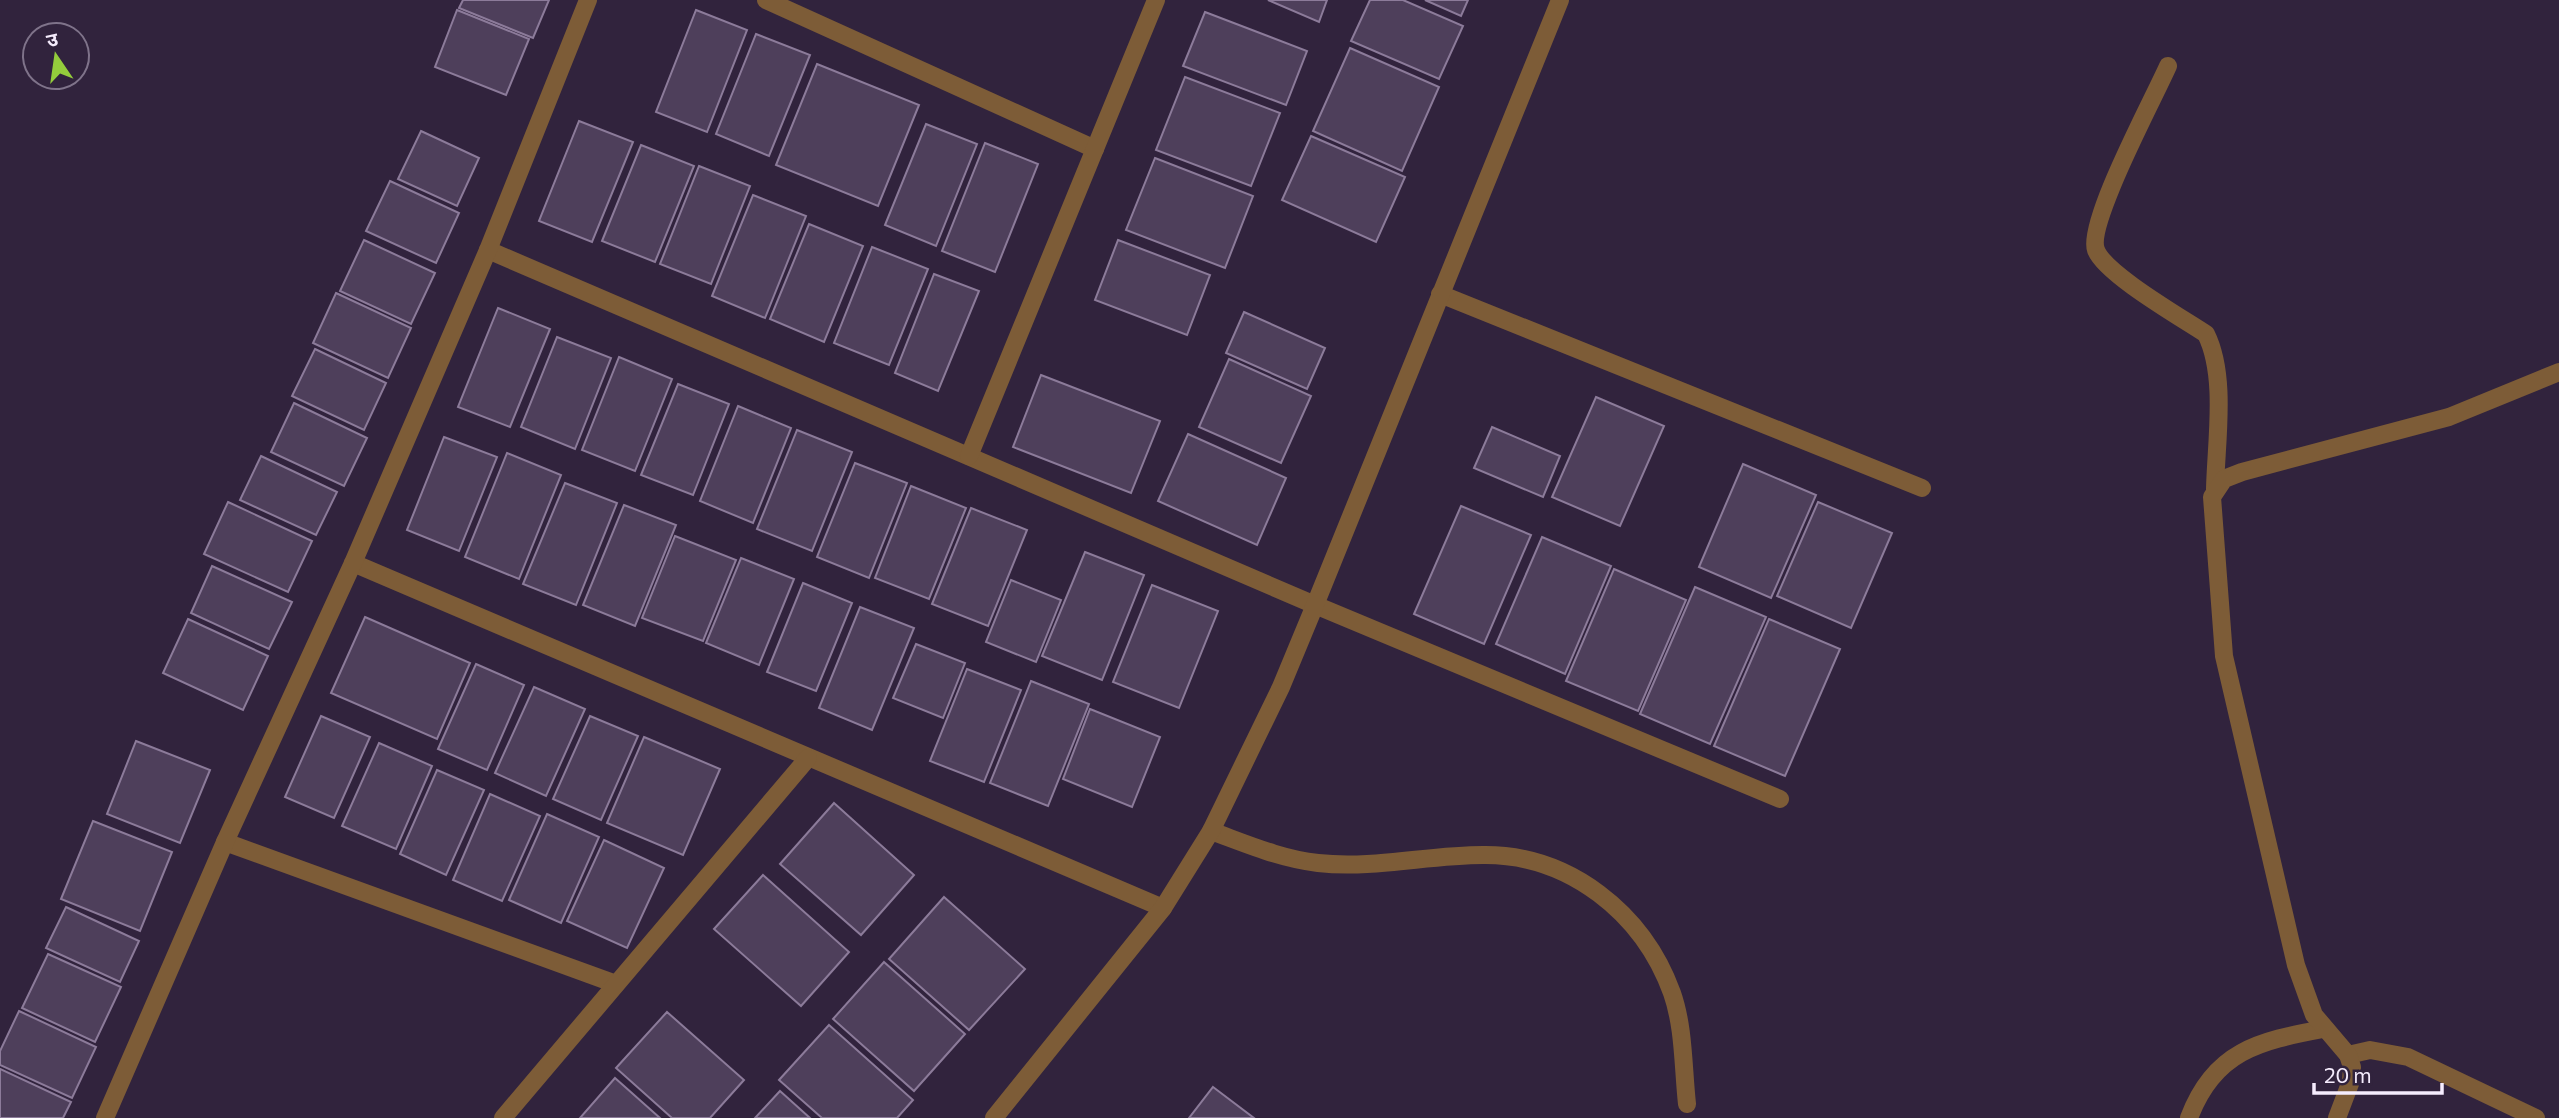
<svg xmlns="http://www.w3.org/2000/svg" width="2559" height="1118" font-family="Commissioner,'Noto Sans Devanagari',sans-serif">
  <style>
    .building { fill: #4e3f5b; stroke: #8c7b9a; stroke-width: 2 }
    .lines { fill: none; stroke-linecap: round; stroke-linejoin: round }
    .minor { stroke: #7d5c37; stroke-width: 18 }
  </style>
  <rect width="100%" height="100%" fill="#31233d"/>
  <!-- building -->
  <g class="building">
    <polygon points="463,0 549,0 533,38 459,8"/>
    <polygon points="1268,0 1327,0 1319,22"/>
    <polygon points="1370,0 1403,0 1463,26 1439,79 1351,41"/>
    <polygon points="1425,0 1468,0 1461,16"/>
    <polygon points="457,10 529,39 506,95 435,67"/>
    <polygon points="696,10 747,30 707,132 656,112"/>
    <polygon points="1205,12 1307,51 1286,105 1183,66"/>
    <polygon points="756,34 810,55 769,156 716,134"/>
    <polygon points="1350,48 1439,87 1402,171 1313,131"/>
    <polygon points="817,64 919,105 878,206 776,165"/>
    <polygon points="1185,77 1280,113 1251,186 1156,150"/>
    <polygon points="579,121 633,142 592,242 539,221"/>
    <polygon points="926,124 977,144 936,246 885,225"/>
    <polygon points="421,131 479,158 457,206 398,179"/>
    <polygon points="1311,136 1405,177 1376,242 1282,200"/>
    <polygon points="985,143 1038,164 995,272 942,251"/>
    <polygon points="641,145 694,166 655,262 602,241"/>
    <polygon points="1155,158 1253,196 1225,268 1126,230"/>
    <polygon points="699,166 750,186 711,284 660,264"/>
    <polygon points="390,181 459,213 436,263 366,231"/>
    <polygon points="753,195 806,216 765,318 712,296"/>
    <polygon points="809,224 863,246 824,342 770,319"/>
    <polygon points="364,240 435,273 411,324 340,291"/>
    <polygon points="1118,240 1210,275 1187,335 1095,300"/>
    <polygon points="872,247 928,269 889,365 834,343"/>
    <polygon points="934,274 979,291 938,391 895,373"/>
    <polygon points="336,293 411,328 388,378 313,343"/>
    <polygon points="498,308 550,329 510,427 458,407"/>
    <polygon points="1244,312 1325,348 1307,389 1226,353"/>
    <polygon points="557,337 611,358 575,449 521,427"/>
    <polygon points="315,349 386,383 364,430 292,396"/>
    <polygon points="619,357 672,379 635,471 582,450"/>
    <polygon points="1229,359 1311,396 1281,463 1199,427"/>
    <polygon points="1041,375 1160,421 1131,493 1013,447"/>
    <polygon points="678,384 729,404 693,495 641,475"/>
    <polygon points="1596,397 1664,426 1620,526 1552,497"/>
    <polygon points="294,403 367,438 344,486 271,452"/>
    <polygon points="738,406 791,428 753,523 700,501"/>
    <polygon points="1492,427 1560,456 1543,497 1474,468"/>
    <polygon points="797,430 852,452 812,551 757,529"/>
    <polygon points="1188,434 1286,478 1257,545 1158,501"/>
    <polygon points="444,437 497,457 459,551 407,530"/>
    <polygon points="507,453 561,475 519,579 465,557"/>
    <polygon points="261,456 337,492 316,535 240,500"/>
    <polygon points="855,463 907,483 869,578 817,557"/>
    <polygon points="1743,464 1816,495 1771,598 1699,567"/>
    <polygon points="565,483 617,503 576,605 523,584"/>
    <polygon points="911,486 966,508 929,599 875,578"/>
    <polygon points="228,502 312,541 288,592 204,554"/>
    <polygon points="1818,502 1892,533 1851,628 1777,596"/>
    <polygon points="624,505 676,525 635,626 583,605"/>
    <polygon points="1461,506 1531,535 1484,644 1414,614"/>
    <polygon points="971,508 1027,530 988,626 932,604"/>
    <polygon points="675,536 736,560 703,641 642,618"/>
    <polygon points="1542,537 1611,566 1565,674 1496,644"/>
    <polygon points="1085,552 1144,575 1102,680 1042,656"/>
    <polygon points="741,558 794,579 759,665 706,643"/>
    <polygon points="212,566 292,602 269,649 191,613"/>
    <polygon points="1614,569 1686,600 1638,711 1566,681"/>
    <polygon points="1011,580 1061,600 1036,662 986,642"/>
    <polygon points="803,583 852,603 816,691 767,672"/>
    <polygon points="1152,585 1218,611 1179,708 1113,682"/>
    <polygon points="1695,587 1766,617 1710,744 1640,714"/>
    <polygon points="860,607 914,628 872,730 819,708"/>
    <polygon points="365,617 470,663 437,739 331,693"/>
    <polygon points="188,619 268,656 243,710 163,673"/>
    <polygon points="1769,619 1840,649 1785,776 1714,746"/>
    <polygon points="916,644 965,663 943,718 893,698"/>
    <polygon points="476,664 524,685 487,770 438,749"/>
    <polygon points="967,669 1021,690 984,782 930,761"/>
    <polygon points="1031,681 1089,704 1048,806 990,783"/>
    <polygon points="534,687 585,709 546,796 495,773"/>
    <polygon points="1090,709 1160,737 1132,807 1063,779"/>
    <polygon points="321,716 370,737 334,818 285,797"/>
    <polygon points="590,716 638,736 601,820 553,799"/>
    <polygon points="644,737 720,769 683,855 607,823"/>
    <polygon points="136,741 210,770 180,843 107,814"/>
    <polygon points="379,743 432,766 396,849 342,826"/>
    <polygon points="437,770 484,790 446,875 400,854"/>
    <polygon points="490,794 540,816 502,901 453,880"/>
    <polygon points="834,803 914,875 861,935 780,864"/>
    <polygon points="547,814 599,837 561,923 509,900"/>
    <polygon points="93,821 172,852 140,931 61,899"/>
    <polygon points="604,840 664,868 627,948 567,921"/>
    <polygon points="763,875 849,952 801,1006 714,929"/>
    <polygon points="944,897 1025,969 969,1030 889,959"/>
    <polygon points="66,907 139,941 120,982 46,948"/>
    <polygon points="48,954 121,987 95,1042 22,1008"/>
    <polygon points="884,962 965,1034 914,1091 833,1019"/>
    <polygon points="19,1011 96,1047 72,1098 0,1065 0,1051"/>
    <polygon points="667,1012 744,1080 710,1118 672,1118 616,1068"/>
    <polygon points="829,1025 913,1100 897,1118 822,1118 779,1080"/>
    <polygon points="0,1069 71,1102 63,1118 0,1118"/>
    <polygon points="615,1078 660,1118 580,1118"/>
    <polygon points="1213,1087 1254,1118 1189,1118"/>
    <polygon points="780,1091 810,1118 755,1118"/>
  </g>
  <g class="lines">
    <!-- minor -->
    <g class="minor">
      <polyline points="766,0 1095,149"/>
      <path d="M2168,66C2154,98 2086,224 2096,250C2105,274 2182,318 2206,334C2227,376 2216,442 2215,489"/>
      <polyline points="488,250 1315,605 1780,799"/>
      <polyline points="1440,294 1922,488"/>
      <polyline points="969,456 1156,0"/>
      <polyline points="353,563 1163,908"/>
      <path d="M1211,831C1247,844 1281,859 1318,863C1374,869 1428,855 1483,855C1569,854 1643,913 1672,993C1684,1027 1683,1067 1687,1104"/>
      <polyline points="225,842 616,984"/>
      <polyline points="2348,1055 2370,1050 2408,1057 2536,1118"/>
      <polyline points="105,1118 225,842 353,563 488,250 588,0"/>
      <polyline points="503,1118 808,758"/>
      <polyline points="994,1118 1163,908 1211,831 1281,687 1315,605 1560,0"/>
      <path d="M2189,1118C2214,1051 2259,1041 2323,1029"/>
      <polyline points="2337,1118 2351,1081 2352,1067 2348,1055 2314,1015 2296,965 2224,656 2212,497 2224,479 2242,472 2449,417 2559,372"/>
    </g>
  </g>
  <!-- north arrow -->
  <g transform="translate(56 56) rotate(347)"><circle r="33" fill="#31233d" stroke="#7f738a" stroke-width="2"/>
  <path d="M0-5L12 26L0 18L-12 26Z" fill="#94cc3c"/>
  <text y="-10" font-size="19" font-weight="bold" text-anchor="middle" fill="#f5ecfd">उ</text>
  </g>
  <!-- scale -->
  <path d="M2314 1083v10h128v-10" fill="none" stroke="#f5ecfd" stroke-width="3.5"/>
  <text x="2324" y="1083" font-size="21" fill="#f5ecfd" stroke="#31233d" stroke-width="5" paint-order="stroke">20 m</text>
</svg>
